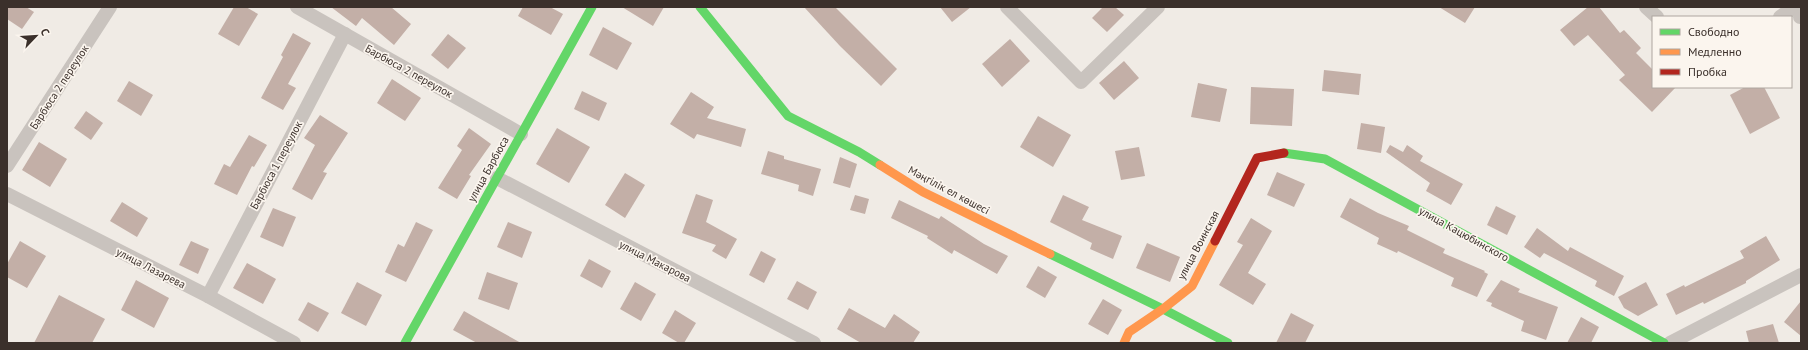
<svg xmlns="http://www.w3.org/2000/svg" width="1808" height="350" font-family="'PT Sans',sans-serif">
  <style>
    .building { fill: #c3afa7 }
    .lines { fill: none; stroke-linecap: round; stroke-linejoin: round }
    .street { stroke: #c9c3be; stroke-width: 14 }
    .fast { stroke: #63d668; stroke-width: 9 }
    .slow { stroke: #ff974d; stroke-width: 9 }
    .jam { stroke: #b3261e; stroke-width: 9 }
    .labels { text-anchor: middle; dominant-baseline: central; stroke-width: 3.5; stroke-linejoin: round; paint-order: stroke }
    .street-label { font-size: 11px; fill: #3b302b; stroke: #fbf5ee }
  </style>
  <rect width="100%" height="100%" fill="#f0ebe5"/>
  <!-- building -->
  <g class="building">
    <polygon points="7,7 26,7 34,12 22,29 7,19"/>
    <polygon points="234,7 246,7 258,14 239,46 218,34"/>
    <polygon points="331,7 391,7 411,24 394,45 362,18 356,26"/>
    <polygon points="523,7 550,7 563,14 551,35 518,16"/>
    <polygon points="622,7 664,7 653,26"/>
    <polygon points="804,7 835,7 897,69 881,86 840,46"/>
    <polygon points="940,7 971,7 952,22"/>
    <polygon points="1103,7 1115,7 1124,15 1107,32 1092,18"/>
    <polygon points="1439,7 1475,7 1465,23"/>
    <polygon points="1588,7 1599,7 1620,33 1624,30 1641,48 1636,53 1653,70 1653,87 1676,87 1652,112 1619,80 1625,75 1588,35 1574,46 1560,30"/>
    <polygon points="603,27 632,43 617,70 589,55"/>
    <polygon points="293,33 311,43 288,84 296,88 283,110 261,98 283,57 281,55"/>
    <polygon points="448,34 466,48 448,69 431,55"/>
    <polygon points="1010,39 1030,61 1002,87 982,64"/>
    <polygon points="1124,61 1139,78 1114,100 1099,83"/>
    <polygon points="1324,70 1361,74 1359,95 1322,91"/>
    <polygon points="392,79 421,98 405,121 377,103"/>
    <polygon points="129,81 153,95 141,116 117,101"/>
    <polygon points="1198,83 1227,89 1220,122 1191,117"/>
    <polygon points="1251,87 1294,89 1292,126 1250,124"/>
    <polygon points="1745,87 1764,87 1780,118 1750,134 1730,95"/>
    <polygon points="582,91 607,103 599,121 574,109"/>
    <polygon points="691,92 714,107 707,118 746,129 741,147 697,134 694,139 670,124"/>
    <polygon points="86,111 103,123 91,140 74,128"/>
    <polygon points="320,115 348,133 323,172 327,173 312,200 292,189 315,145 304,138"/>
    <polygon points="1038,116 1071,135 1053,167 1020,147"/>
    <polygon points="1361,123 1385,127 1381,153 1357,149"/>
    <polygon points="469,128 491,144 469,175 471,176 457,199 438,188 462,150 457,146"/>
    <polygon points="557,128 590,147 569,183 536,164"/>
    <polygon points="249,135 267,145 254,167 252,166 237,195 214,184 224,164 230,167"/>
    <polygon points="39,142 67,159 50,187 22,170"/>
    <polygon points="1390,145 1403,152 1407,145 1423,156 1420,161 1463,184 1451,205 1426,191 1430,183 1386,152"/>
    <polygon points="1139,147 1145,176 1121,180 1115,151"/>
    <polygon points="768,151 784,156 784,159 821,169 813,196 798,191 799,185 761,174"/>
    <polygon points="840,157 857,164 850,188 833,183"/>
    <polygon points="1277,172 1305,184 1294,207 1267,195"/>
    <polygon points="625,173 645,185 625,218 605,205"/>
    <polygon points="696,194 713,200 706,222 737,239 726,259 712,251 716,245 682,233"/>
    <polygon points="855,195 869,199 865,214 850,210"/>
    <polygon points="1063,195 1089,207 1082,220 1122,236 1113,259 1090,249 1092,243 1050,222"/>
    <polygon points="1350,198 1378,213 1409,226 1407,230 1445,249 1443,253 1485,271 1484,272 1488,274 1477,297 1451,286 1454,278 1398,251 1397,253 1377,244 1379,238 1340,217"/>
    <polygon points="899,200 939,219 941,216 984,244 1008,256 997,274 954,250 952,254 927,238 928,236 891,218"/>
    <polygon points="122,202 148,218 137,237 110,221"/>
    <polygon points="1496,206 1516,216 1507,235 1487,225"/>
    <polygon points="273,208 296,217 283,247 260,237"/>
    <polygon points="1251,218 1272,231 1248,273 1266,284 1253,305 1219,285 1243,245 1237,242"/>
    <polygon points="416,222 433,230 406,282 385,272 398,244 404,247"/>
    <polygon points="508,222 532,232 522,258 497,247"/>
    <polygon points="1537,228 1568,251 1570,247 1624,276 1614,296 1595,286 1597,281 1544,253 1540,258 1524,247"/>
    <polygon points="1766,236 1780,260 1746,281 1746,283 1704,304 1703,302 1676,315 1666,294 1684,285 1685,287 1744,258 1740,251"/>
    <polygon points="20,241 46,256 27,288 7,277 7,264"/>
    <polygon points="191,241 209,249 198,274 179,265"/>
    <polygon points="1147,243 1180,257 1170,282 1136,268"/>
    <polygon points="761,251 776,259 764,283 749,275"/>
    <polygon points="589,259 611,271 602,288 580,276"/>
    <polygon points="247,263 276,279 263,304 233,288"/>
    <polygon points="1038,266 1057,277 1045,298 1026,287"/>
    <polygon points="487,272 518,283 509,310 478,299"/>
    <polygon points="136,280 169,298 154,328 121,310"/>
    <polygon points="1501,280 1520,289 1518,292 1558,307 1546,340 1521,331 1524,321 1491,306 1492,303 1486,301"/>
    <polygon points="797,281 817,292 808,310 787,299"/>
    <polygon points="357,282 382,295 366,326 341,313"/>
    <polygon points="635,282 656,294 641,321 620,309"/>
    <polygon points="1646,282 1658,305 1638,316 1624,308 1618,297"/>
    <polygon points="59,295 105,319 92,343 34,343"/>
    <polygon points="1103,299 1122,310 1108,335 1088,324"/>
    <polygon points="1801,301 1801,336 1784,322"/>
    <polygon points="308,302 329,313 318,332 298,320"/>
    <polygon points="849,308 885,328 894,314 920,332 913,343 861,343 837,329"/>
    <polygon points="675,310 696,323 684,343 679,343 662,333"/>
    <polygon points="464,311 478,319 521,343 477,343 453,330"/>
    <polygon points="1291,313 1314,325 1305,343 1276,343"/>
    <polygon points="1581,317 1599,327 1591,343 1567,343"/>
    <polygon points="1773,324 1779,343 1749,343 1746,331"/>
  </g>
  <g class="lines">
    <!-- street -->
    <g class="street">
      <polyline points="297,7 521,134"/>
      <polyline points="1007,7 1081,82 1158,7"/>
      <polyline points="1646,7 1657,17"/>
      <polyline points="1780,17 1793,8"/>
      <polyline points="1800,17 1801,16"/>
      <polyline points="7,166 110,7"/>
      <polyline points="497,178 814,343"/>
      <polyline points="7,194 208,296 294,343"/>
      <polyline points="208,296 345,34"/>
      <polyline points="1670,343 1801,275"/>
    </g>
    <!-- fast -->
    <g class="fast">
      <polyline points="700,7 788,116 859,152 880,165"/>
      <polyline points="1284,153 1325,159 1664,343"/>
      <polyline points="1050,254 1163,309 1228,343"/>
      <polyline points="405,343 592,7"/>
    </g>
    <!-- slow -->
    <g class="slow">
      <polyline points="880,165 923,192 1050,254"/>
      <polyline points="1124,343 1129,332 1163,309 1192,286 1215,241"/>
    </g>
    <!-- jam -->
    <polyline class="jam" points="1215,241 1257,158 1284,153"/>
  </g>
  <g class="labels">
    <!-- street labels -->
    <g class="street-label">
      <text transform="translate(409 71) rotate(29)">Барбюса 2 переулок</text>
      <text transform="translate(59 87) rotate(-57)">Барбюса 2 переулок</text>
      <text transform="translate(276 165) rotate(-62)">Барбюса 1 переулок</text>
      <text transform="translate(488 169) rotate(-61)">улица Барбюса</text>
      <text transform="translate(949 190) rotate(28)">Мәңгілік ел көшесі</text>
      <text transform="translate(1464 234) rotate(29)">улица Кацюбинского</text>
      <text transform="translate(1198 245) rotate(-62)">улица Воинская</text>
      <text transform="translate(655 261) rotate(27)">улица Макарова</text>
      <text transform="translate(151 268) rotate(27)">улица Лазарева</text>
    </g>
  </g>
  <!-- border -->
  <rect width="1808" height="350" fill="none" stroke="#3b302b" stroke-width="16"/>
  <!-- legend -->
  <rect x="1652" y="16" width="140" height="72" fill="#fbf5ee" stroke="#aea6a0"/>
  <rect x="1660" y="29" width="20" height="6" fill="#63d668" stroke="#aea6a0"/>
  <text x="1688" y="36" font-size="12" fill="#3b302b">Свободно</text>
  <rect x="1660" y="49" width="20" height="6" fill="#ff974d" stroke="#aea6a0"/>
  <text x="1688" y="56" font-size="12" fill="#3b302b">Медленно</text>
  <rect x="1660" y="69" width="20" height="6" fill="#b3261e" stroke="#aea6a0"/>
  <text x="1688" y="76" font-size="12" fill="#3b302b">Пробка</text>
  <!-- north arrow -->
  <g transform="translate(36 36) rotate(65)" stroke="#fbf5ee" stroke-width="3" paint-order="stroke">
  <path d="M0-3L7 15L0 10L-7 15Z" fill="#3b302b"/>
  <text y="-6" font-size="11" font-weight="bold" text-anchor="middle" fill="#3b302b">С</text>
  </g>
</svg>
